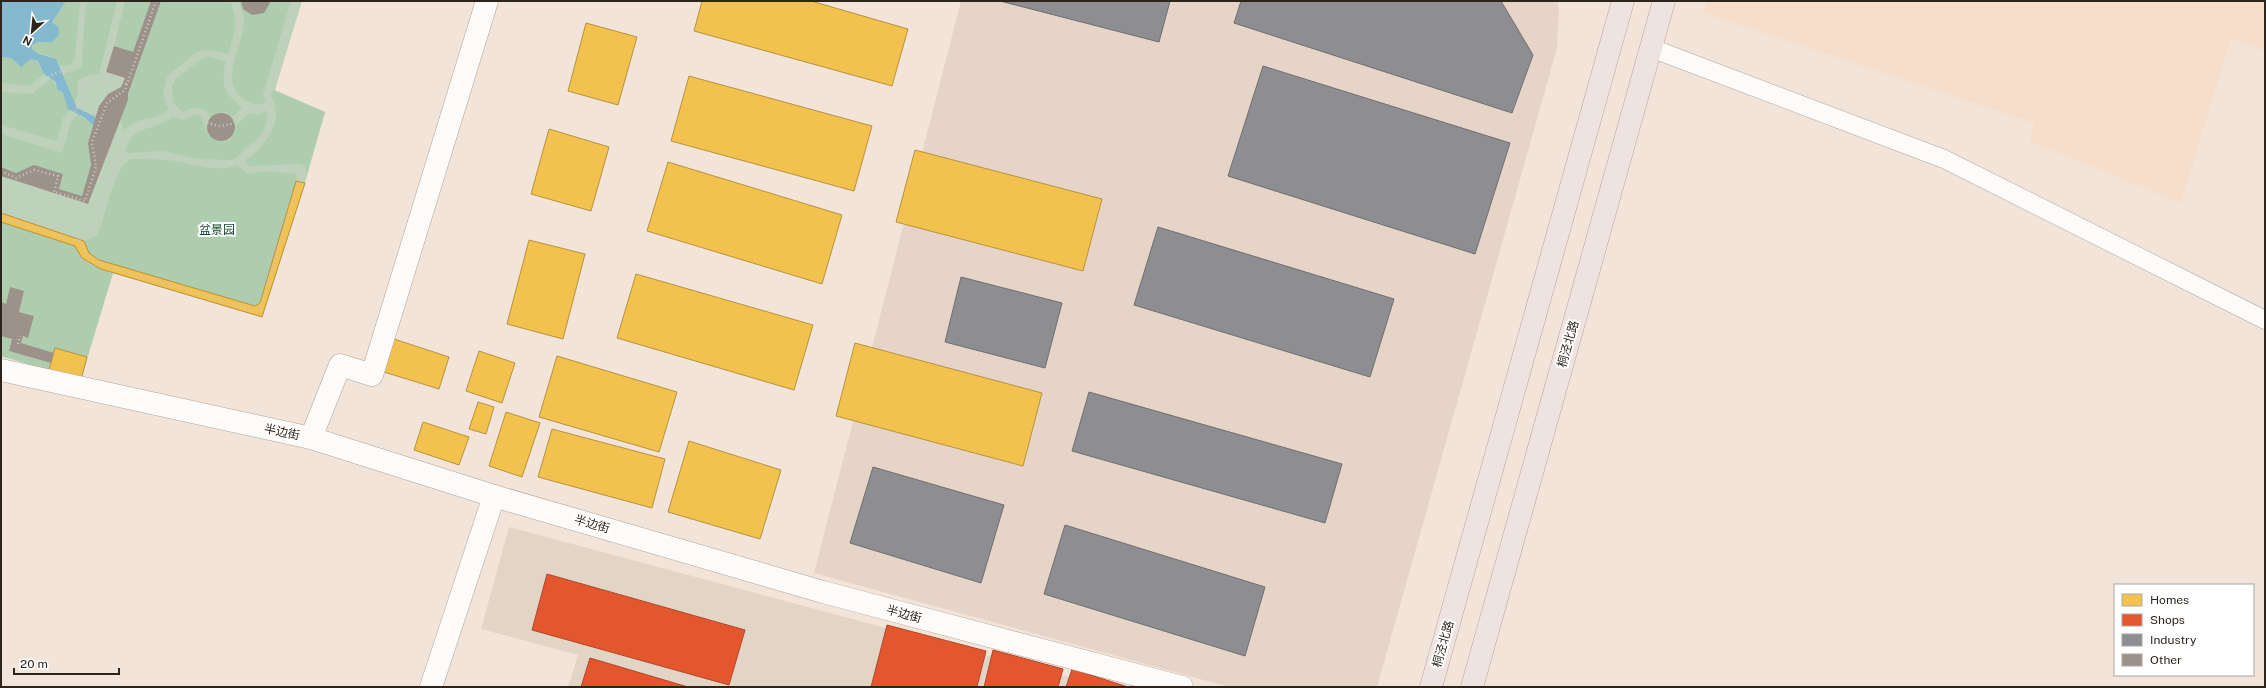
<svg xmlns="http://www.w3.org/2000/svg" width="2266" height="688" font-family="'Public Sans','Noto Sans SC',sans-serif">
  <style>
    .commercial { fill: #e3d5c6 }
    .industrial { fill: #e5d4c7 }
    .built { fill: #f6decb }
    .green { fill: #bed2bb }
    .forest { fill: #aecdaf }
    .water { fill: #84b9d0 }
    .homes { fill: #f2c14e; stroke: #b7923f }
    .shops { fill: #e4572e; stroke: #ad4829 }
    .industry { fill: #8d8d92; stroke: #706e6f }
    .building { fill: #9d9289 }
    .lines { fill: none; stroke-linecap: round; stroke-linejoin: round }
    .service-casing { stroke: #aea39a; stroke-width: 19 }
    .minor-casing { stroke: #aea39a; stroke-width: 23 }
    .tertiary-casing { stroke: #aea39a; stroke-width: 23 }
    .primary-casing { stroke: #b89f9c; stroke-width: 23 }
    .path { stroke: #cdcac5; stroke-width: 2.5; stroke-dasharray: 1 3; stroke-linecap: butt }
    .service { stroke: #fdfbf9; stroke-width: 18 }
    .minor { stroke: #fdfbf9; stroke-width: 22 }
    .tertiary { stroke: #fdfbf9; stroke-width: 22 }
    .primary { stroke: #efe3e2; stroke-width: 22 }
    .labels { text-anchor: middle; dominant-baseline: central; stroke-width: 4; stroke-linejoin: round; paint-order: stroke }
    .park-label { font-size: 12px; fill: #14482a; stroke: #fff }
    .street-label { font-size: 12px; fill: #2d241c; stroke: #fff }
  </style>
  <rect width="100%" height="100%" fill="#f3e4d9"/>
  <!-- commercial -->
  <polygon class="commercial" points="509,527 1106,687 568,687 578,655 481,629"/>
  <!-- industrial -->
  <polygon class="industrial" points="961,1 1557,1 1559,9 1557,48 1377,687 1229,687 814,573"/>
  <!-- built -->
  <polygon class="built" points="1707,1 2265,1 2265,51 2231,39 2181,203 2030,142 2034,123 1703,13"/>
  <!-- green -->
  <polygon class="green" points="1,1 302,1 275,90 325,112 305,183 262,317 113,273 81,380 1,356"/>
  <!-- forest -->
  <g class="forest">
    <polygon points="66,1 80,1 75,59 70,65 60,66 53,57 34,51 31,45 38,42 52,42 59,35 57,26 52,22"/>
    <path d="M88,1H117L99,74C69,78 82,81 75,103L62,75L78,69L82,65L85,10Z"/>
    <polygon points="125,1 151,1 133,52 114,46"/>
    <path d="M161,1H231L236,23L229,54L209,50L197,52L168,75L163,93L168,109C159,119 149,117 138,121C133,122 129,126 124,130L120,120Z"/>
    <path d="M239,1H291L263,94L266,102L259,105C213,94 239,54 244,25C245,17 241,9 239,1Z"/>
    <path d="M206,56L226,61C221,84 223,93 242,107L233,117L225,112L213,114L211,118L206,110L194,107L183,112L173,103L172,86L176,78Z"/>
    <path d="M1,57L11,58L18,65H24L31,59C40,61 40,67 44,74L29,86L2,83Z"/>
    <polygon points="51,79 63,93 71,110 63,118 57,141 1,125 1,92 32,94"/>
    <path d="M273,90L325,112L306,177V168L301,164L249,166L246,163C247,158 250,157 254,154C271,138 283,118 271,95Z"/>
    <path d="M267,110V121L262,134L236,158L231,160L197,159L164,151L125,153C129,124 154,132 172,117L184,120L194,114L200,115L209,135L219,142L230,140L236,130V125L250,113L259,115Z"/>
    <polygon points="78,114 94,126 88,143 91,165 82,196 59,189 63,174 34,166 16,173 1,167 1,134 62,153 71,122"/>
    <path d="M131,159C144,159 157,159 169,160C193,163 214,174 237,165L248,174L268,171L296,174V181L260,303L255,306L99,260L89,253L84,241L98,235C104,220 115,164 131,159Z"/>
    <path d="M1,222L75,246C82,262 96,268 113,273L87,357L56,348L54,353L21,343L23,336L28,338L34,316L19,312L24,291L10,287L6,304L1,302Z"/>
    <polygon points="1,336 12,339 10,351 51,363 49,370 1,356"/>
  </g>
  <!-- water -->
  <polygon class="water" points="1,1 66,1 52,22 59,28 59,35 52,42 38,42 32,45 32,49 37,53 56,59 77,108 96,117 94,126 84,117 68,109 63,93 57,89 56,82 44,74 38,61 31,59 21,67 11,58 1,57"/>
  <!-- homes -->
  <g class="homes">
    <polygon points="702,1 811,1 908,29 892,86 694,31"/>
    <polygon points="586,23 637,37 618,105 568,91"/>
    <polygon points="689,76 872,126 854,191 671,141"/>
    <polygon points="549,129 609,147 591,211 531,194"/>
    <polygon points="915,150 1102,199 1083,271 896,222"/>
    <polygon points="668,162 842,215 822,284 647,231"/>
    <polygon points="296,181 305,183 262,317 101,269 82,258 75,246 1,222 1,214 4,214 84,241 89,253 99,260 255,306 260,303"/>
    <polygon points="529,240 585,254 563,339 507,324"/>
    <polygon points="636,274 813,325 794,390 617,338"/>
    <polygon points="394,339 449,357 439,389 384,372"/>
    <polygon points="855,343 1042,393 1023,466 836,416"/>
    <polygon points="55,348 87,357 81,380 49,370"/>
    <polygon points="479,351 515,363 502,403 466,391"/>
    <polygon points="557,356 677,392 659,452 539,417"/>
    <polygon points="478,402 494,407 486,434 469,429"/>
    <polygon points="506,412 540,423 522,477 489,466"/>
    <polygon points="423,422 469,437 459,465 414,450"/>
    <polygon points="552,429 665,459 652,508 538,477"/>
    <polygon points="689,441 781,470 760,539 668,512"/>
  </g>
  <!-- shops -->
  <g class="shops">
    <polygon points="547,574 745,630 729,685 532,630"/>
    <polygon points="887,625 986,651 977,687 871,687"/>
    <polygon points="993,650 1063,669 1058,687 984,687"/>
    <polygon points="590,658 688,687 581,687"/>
    <polygon points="1072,669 1128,687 1066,687"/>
  </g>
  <!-- industry -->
  <g class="industry">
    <polygon points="1000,1 1170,1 1159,42"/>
    <polygon points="1241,1 1501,1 1533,55 1512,113 1234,23"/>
    <polygon points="1263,66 1510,143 1475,254 1228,176"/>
    <polygon points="1158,227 1394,299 1370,377 1134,305"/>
    <polygon points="961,277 1062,303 1045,368 945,342"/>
    <polygon points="1089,392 1342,464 1325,523 1072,451"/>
    <polygon points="873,467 1004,505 981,583 850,543"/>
    <polygon points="1065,525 1265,587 1245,656 1044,594"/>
  </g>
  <!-- building -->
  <g class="building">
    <polygon points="151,1 161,1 128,94 128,100 88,204 1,176 1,167 16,173 34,165 63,174 59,189 82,196 91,165 88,143 99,106 108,94 121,87 125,78 106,72 114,46 133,52"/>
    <polygon points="241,1 270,1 270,3 264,13 252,15 243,9"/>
    <circle cx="221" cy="127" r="14"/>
    <polygon points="10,287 24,291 19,312 34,316 28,338 23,336 21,343 54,353 51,363 9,351 12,339 1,336 1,302 6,304"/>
  </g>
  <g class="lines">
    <defs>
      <polyline id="service" points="1651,48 1944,159 2265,320"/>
      <g id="minor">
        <polyline points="311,438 340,365 372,375 487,1"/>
        <polyline points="431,687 494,496"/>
      </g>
      <polyline id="tertiary" points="1,370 311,438 494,496 823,592 1182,687"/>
      <g id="primary">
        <polyline points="1431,687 1623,1"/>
        <polyline points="1472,687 1664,1"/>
      </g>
    </defs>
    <!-- service casing -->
    <use href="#service" class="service-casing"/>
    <!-- minor casing -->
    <use href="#minor" class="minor-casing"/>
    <!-- tertiary casing -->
    <use href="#tertiary" class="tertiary-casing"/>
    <!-- primary casing -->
    <use href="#primary" class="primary-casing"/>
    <!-- path -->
    <g class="path">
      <path d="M235,1C236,9 240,18 239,25C236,61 207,95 259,110L271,105"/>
      <path d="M232,58C222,56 210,51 201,54C196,56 172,75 169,80C163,91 168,110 180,115C189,115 194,108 204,113L208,123L219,126L232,124L247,105"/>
      <polyline points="103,79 122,1"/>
      <polyline points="1,87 29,91 52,75 75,66 84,1"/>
      <polyline points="1,129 61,146 68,120 82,100 81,88 83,81 103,79 127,84"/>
      <polyline points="120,157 172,157 220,166 229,165 245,156 265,136 270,127 271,113 267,95 294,1"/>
      <polyline points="1,171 16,178 34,170 58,176 54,192 85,201 96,167 92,142 107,103 125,90 156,1"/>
      <polyline points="1,217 75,241 93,232 129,133 134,128 162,120 173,111"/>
      <polyline points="79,240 88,257 101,264 259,312 302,172 281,167 250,170 239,161"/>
      <polyline points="18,344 20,336"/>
    </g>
    <!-- service -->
    <use href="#service" class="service"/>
    <!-- minor -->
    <use href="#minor" class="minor"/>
    <!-- tertiary -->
    <use href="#tertiary" class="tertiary"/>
    <!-- primary -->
    <use href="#primary" class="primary"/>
  </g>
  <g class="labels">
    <!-- park labels -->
    <g class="park-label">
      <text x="217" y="230">盆景园</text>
    </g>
    <!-- street labels -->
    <g class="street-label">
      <text transform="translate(1568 344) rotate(-74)">桐泾北路</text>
      <text transform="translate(282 432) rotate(12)">半边街</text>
      <text transform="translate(592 524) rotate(16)">半边街</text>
      <text transform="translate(904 614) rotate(15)">半边街</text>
      <text transform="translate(1443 644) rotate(-74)">桐泾北路</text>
    </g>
  </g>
  <!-- border -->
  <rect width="2266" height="688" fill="none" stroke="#2d241c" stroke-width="4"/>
  <!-- legend -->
  <rect x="2114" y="584" width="140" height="92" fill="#ffffff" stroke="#aba7a4"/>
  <rect x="2122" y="594" width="20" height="12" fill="#f2c14e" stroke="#aba7a4"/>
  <text x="2150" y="604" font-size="12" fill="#2d241c">Homes</text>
  <rect x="2122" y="614" width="20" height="12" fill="#e4572e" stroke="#aba7a4"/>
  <text x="2150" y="624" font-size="12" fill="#2d241c">Shops</text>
  <rect x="2122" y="634" width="20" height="12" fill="#8d8d92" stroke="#aba7a4"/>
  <text x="2150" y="644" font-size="12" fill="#2d241c">Industry</text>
  <rect x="2122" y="654" width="20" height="12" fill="#9d9289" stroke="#aba7a4"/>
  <text x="2150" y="664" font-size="12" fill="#2d241c">Other</text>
  <!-- north arrow -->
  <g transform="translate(32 32) rotate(207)" stroke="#ffffff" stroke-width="3" paint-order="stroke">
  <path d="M0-3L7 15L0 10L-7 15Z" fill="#2d241c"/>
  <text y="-6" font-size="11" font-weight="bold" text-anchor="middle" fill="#2d241c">N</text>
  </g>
  <!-- scale -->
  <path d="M14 668v6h105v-6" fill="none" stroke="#2d241c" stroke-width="2"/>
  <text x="20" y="668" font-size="12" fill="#2d241c" stroke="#ffffff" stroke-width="3" paint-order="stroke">20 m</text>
</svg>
